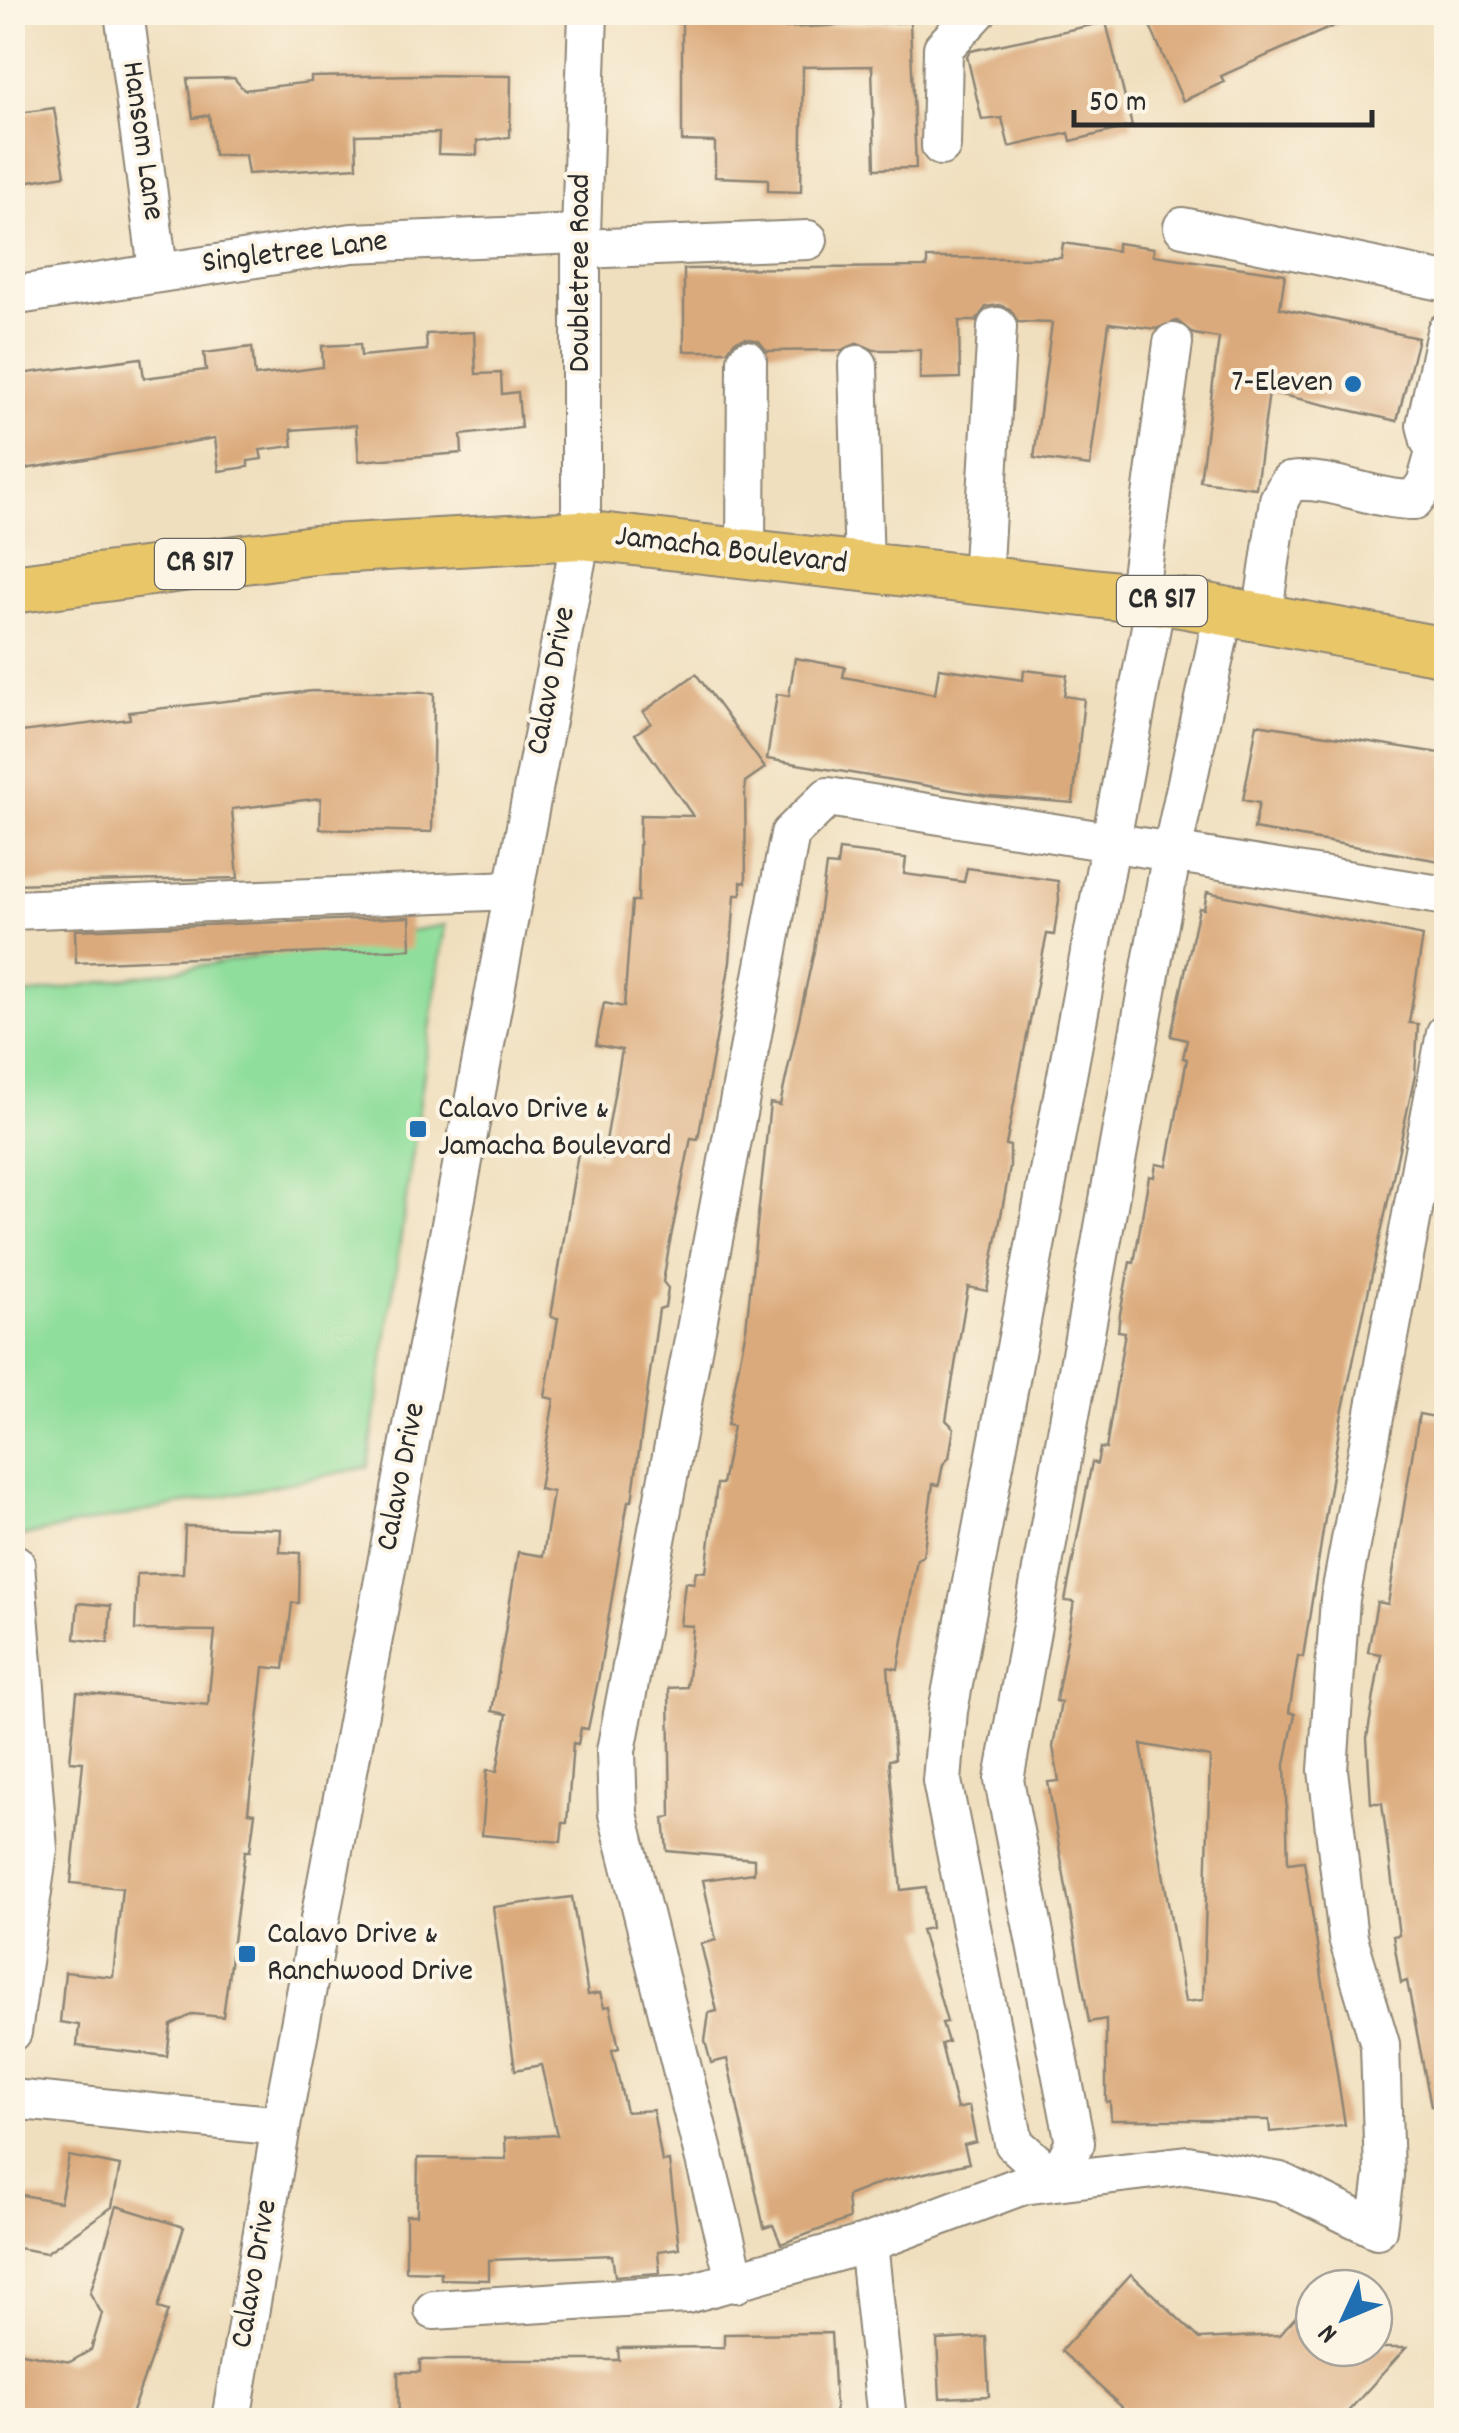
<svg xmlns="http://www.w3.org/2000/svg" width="1459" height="2433" font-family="Dekko,sans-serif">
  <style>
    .green { fill: #90de9c; stroke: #5e8464; stroke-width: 2.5 }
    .building { fill: #dbaa7c; fill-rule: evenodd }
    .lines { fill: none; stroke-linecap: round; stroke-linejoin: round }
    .minor-casing { stroke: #8e8574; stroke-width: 42 }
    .major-casing { stroke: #8e8574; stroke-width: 52 }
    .minor { stroke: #fff; stroke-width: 38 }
    .major { stroke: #e9c769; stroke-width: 48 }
    .poi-dot { fill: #1f6fb2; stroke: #fcf5e5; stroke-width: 4 }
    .labels { text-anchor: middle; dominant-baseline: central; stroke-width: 8; stroke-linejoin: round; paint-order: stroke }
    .shield { fill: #fcf5e5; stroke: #6a6863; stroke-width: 2.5 }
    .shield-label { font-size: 30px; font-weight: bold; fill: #2b2b2b }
    .street-label { font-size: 32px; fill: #2b2b2b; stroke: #fcf5e5 }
    .poi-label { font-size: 32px; fill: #2b2b2b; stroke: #fcf5e5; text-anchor: start }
  </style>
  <rect width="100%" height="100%" fill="#fcf5e5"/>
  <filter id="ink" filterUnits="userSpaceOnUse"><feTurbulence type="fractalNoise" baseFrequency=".01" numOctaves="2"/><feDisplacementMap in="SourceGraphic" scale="20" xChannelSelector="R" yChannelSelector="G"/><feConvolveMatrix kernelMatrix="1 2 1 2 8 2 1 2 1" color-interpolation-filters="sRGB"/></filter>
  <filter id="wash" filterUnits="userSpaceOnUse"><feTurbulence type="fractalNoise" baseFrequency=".0048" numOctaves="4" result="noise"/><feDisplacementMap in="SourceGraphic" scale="40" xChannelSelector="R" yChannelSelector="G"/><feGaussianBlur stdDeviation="2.25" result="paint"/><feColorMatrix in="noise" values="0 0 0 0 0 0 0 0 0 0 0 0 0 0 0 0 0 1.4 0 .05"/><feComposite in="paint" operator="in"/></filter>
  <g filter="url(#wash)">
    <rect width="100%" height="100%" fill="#f0dfbe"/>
    <!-- green -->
    <polygon class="green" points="445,925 368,1467 13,1538 13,997"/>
    <g id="blocks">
      <!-- building -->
      <g class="building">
        <polygon points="712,12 786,12 786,28 910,22 916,168 875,169 872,66 803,67 801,192 768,191 768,179 715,177 715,142 682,141 682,21 712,21"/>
        <polygon points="1144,12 1365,12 1221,76 1224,82 1183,101"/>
        <polygon points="1106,22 1132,126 1071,141 1069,133 1009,147 1002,118 982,120 967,56 971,51"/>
        <polygon points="418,75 511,76 510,137 477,141 477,155 438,154 439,133 356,135 357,167 248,174 245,155 214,155 209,115 193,118 187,79 234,78 244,90 311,82 311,77"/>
        <polygon points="54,108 65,175 12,184 12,114"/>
        <polygon points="1063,243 1117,251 1117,243 1154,248 1153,255 1285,274 1280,308 1418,338 1397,421 1269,392 1256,488 1200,481 1219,338 1194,334 1177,321 1156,329 1109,323 1090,466 1034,458 1052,323 1018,322 1010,309 999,305 986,307 976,321 959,321 960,378 920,379 920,350 874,350 858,343 842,350 767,351 759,341 746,338 735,341 727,351 684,351 684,269 927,267 927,258 1061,258"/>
        <polygon points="474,332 476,374 501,373 502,394 518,392 521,428 461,435 462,453 359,461 356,425 291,430 293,446 260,450 262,459 248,461 248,467 219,471 215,438 12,471 12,375 141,358 144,378 206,370 204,353 252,347 255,376 323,367 322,346 360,344 361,356 427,350 426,334"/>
        <polygon points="795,658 845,667 843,677 935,694 939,668 1023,680 1024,670 1067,675 1064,696 1084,699 1073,803 988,796 767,759 777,694 789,696"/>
        <polygon points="696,674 765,768 745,782 746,883 741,882 741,895 735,895 730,962 698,1139 691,1138 669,1247 663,1282 668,1288 665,1307 659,1309 632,1501 628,1501 598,1681 588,1729 581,1728 578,1744 573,1743 567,1823 563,1823 561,1842 482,1835 487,1770 497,1771 507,1714 492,1711 518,1552 543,1556 553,1492 539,1489 554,1399 545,1397 558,1318 551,1317 578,1153 603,1158 622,1050 596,1045 604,1003 624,1007 632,901 638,901 640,815 693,816 635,734 651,723 643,712"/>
        <polygon points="312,691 434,693 432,832 320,829 321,798 232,809 238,878 12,884 12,733 130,719 129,712"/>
        <polygon points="1257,724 1446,754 1446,862 1254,829 1259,803 1243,800"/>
        <polygon points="839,850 906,858 904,874 964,882 967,868 1058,881 1059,900 1054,935 1047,934 1043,953 1006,1145 1010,1146 1010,1167 987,1291 968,1287 946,1420 954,1428 949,1458 943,1464 939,1485 933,1484 923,1556 917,1559 898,1669 888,1667 895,1759 889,1760 901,1890 926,1887 931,1928 921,1930 947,2022 942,2023 948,2042 941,2044 957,2109 969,2106 976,2142 964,2145 969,2163 880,2183 847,2196 849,2219 781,2244 773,2225 764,2228 727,2059 711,2063 705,2041 709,2013 717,2011 701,1944 716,1940 703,1880 754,1873 754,1859 667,1851 664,1818 671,1817 669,1688 687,1687 693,1626 680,1625 685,1582 694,1583 696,1571 706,1572 717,1484 722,1484 733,1426 727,1425 746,1329 770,1103 780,1105 814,951 826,865 837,866"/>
        <path d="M1207,892L1423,936L1409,1023L1418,1024L1415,1075L1341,1418L1303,1657L1298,1656L1289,1712L1295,1714L1285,1764L1288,1863L1304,1861L1345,2125L1270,2132L1269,2120H1111L1110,2102H1106V2019L1089,2022L1048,1782L1059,1781L1053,1747L1061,1702L1056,1701L1074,1602L1065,1601L1092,1462L1097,1464L1100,1448L1106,1449L1125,1332L1118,1331L1120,1314L1130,1262L1134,1263L1149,1176L1154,1177L1156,1164L1167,1166L1187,1059L1183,1058L1187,1040L1171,1036L1199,908L1204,909ZM1141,1744L1210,1757L1203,2000L1185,2002Z"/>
        <polygon points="410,917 411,949 76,963 75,930"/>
        <polygon points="1419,1414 1446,1419 1446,2104 1431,2106 1407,1981 1401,1983 1393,1936 1399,1935 1382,1803 1371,1803 1367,1738 1381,1654 1368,1652 1377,1602 1388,1604"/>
        <polygon points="185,1526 281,1529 280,1552 300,1553 299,1603 292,1603 284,1669 264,1667 248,1812 255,1813 250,1851 245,1851 223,2017 193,2014 171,2025 167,2056 77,2046 79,2025 60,2022 65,1972 113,1977 122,1888 71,1883 83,1762 70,1761 77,1692 208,1705 215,1631 135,1630 137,1574 183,1573"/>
        <polygon points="78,1603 111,1606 108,1643 75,1639"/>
        <polygon points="572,1897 588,1995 600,1993 604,2007 610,2006 619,2048 612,2050 626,2112 653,2110 662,2162 669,2161 679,2248 658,2251 660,2273 615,2276 612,2255 489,2260 489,2280 441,2279 441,2272 406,2271 406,2215 417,2215 418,2158 506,2159 505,2138 557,2135 541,2065 515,2070 493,1907"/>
        <polygon points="69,2156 120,2166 112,2207 46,2253 12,2247 12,2193 60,2202"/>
        <polygon points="117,2206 184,2227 158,2308 168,2311 129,2420 12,2420 12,2351 70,2362 91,2350 102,2314 90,2293"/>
        <polygon points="1131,2274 1200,2339 1279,2335 1314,2297 1314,2348 1406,2348 1342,2418 1136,2420 1061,2351"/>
        <polygon points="831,2333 836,2420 399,2420 398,2372 420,2372 420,2360 619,2360 618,2348 724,2347 724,2334"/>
        <polygon points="986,2337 989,2396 940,2398 937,2340"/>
      </g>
    </g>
  </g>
  <g filter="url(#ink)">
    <use href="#blocks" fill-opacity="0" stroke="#8e8574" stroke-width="2.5"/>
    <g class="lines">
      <defs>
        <g id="minor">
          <polyline points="124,12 158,270"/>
          <polyline points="941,146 943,48 977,12"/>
          <polyline points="1183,227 1446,282"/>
          <polyline points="581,249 808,240"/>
          <polyline points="12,296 352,243 581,234"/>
          <polyline points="1446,332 1426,425 1430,441 1446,451"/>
          <polyline points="858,365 864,567"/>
          <polyline points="746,553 747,360"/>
          <polyline points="982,580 997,327"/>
          <polyline points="1138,598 1173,343"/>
          <polyline points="1156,600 948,1711 942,1781 1014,2143 1055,2180 1075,2143 1004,1780 1172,852 1224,611"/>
          <path d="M1262,618L1279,500L1289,482C1331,476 1371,500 1414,500L1426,484L1436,449"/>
          <polyline points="12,910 514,890"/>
          <polyline points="12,2032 38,1849 15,1564"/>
          <polyline points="12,2099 281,2126"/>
          <polyline points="868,2243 887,2420"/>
          <polyline points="736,2283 618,1814 616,1751 790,834 828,797 1446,896"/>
          <polyline points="434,2310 687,2294 868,2243 1023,2185 1187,2165 1280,2182 1377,2229 1384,2175 1380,2044 1348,1938 1328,1770 1340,1599 1446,1033"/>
          <polyline points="231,2420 281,2126 581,535 581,234 588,12"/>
        </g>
        <polyline id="major" points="12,589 314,550 581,535 1181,603 1446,652"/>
      </defs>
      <!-- minor casing -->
      <use href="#minor" class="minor-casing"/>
      <!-- major casing -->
      <use href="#major" class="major-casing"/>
      <!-- minor -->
      <use href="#minor" class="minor"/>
      <!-- major -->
      <use href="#major" class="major"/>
    </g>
  </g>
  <!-- markers -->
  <g class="poi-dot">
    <circle cx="1353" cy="384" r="10"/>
    <rect x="408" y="1119" width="20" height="20" rx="5"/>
    <rect x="237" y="1944" width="20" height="20" rx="5"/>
  </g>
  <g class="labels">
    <!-- shield labels -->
    <g class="shield">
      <rect x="155" y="539" width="90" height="50" rx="8"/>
      <rect x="1117" y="576" width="90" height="50" rx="8"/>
    </g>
    <g class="shield-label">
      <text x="200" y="564">CR S17</text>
      <text x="1162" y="601">CR S17</text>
    </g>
    <!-- street labels -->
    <g class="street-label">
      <text transform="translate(141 141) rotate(82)">Hansom Lane</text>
      <text transform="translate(295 254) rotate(-7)">Singletree Lane</text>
      <text transform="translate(582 273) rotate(-90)">Doubletree Road</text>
      <text transform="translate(731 552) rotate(7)">Jamacha Boulevard</text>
      <text transform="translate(553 681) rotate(-79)">Calavo Drive</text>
      <text transform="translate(403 1477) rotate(-79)">Calavo Drive</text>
      <text transform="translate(256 2274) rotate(-80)">Calavo Drive</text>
    </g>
    <!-- poi labels -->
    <g class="poi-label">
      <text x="1333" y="384" text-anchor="end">7-Eleven</text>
      <text x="438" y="1111">Calavo Drive &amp;<tspan x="438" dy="37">Jamacha Boulevard</tspan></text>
      <text x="267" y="1936">Calavo Drive &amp;<tspan x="267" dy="37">Ranchwood Drive</tspan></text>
    </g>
  </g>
  <!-- margin -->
  <rect width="1459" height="2433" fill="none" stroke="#fcf5e5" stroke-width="50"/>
  <!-- north arrow -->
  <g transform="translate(1344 2318) rotate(226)"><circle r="48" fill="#fcf5e5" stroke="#a8a49b" stroke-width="2.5"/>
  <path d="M0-8L18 38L0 25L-18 38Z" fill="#1f6fb2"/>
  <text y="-15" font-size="28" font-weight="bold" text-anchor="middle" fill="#2b2b2b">N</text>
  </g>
  <!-- scale -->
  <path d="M1074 110v15h298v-15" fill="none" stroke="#2b2b2b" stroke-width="5"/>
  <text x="1089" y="110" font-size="30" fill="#2b2b2b" stroke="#fcf5e5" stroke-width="8" paint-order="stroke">50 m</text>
</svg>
